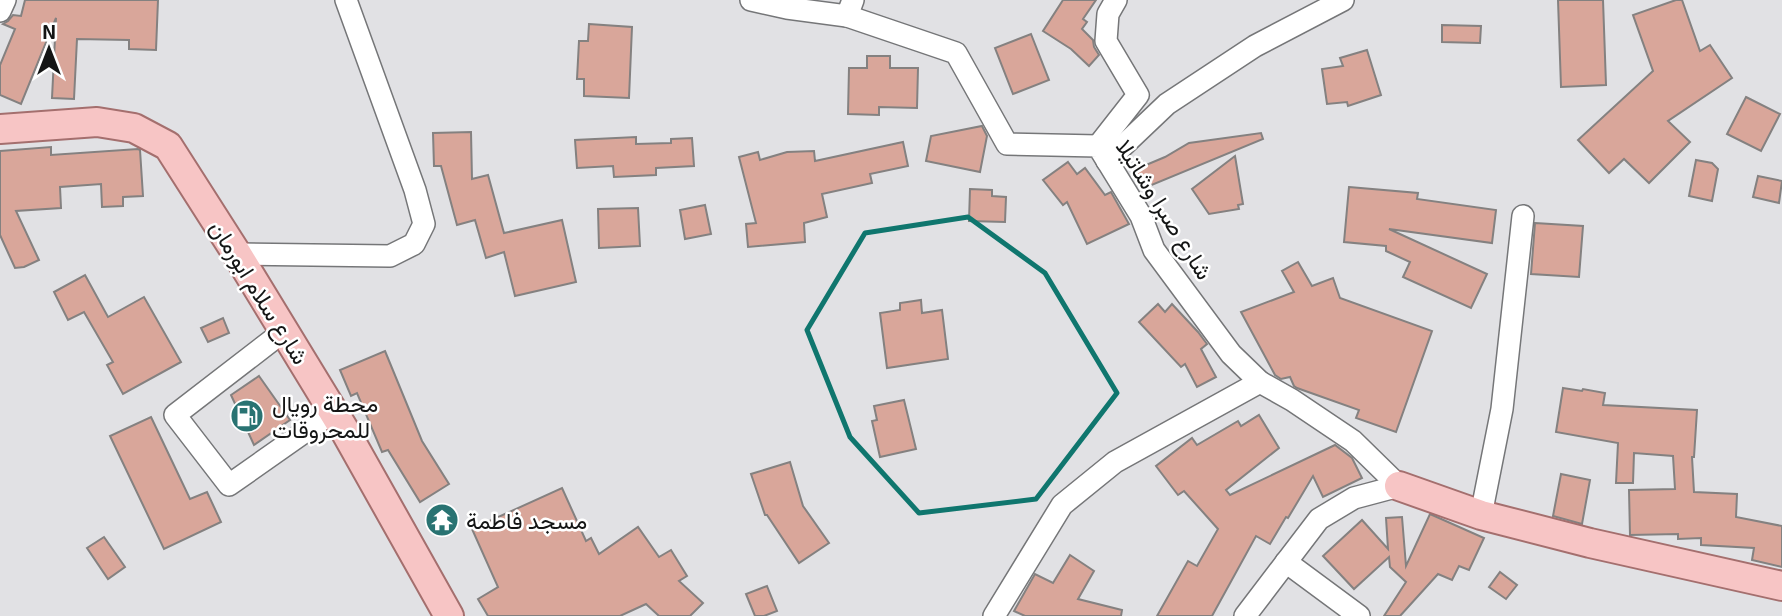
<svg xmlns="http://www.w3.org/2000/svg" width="1782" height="616" font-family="'Exo 2',Vazirmatn,sans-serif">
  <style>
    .building { fill: #d9a69a; stroke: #848180; stroke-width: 2 }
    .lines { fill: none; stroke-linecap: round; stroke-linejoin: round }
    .minor-casing { stroke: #757678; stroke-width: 24 }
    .major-casing { stroke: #a46f6e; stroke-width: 32 }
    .minor { stroke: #fff; stroke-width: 21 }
    .major { stroke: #f7c5c5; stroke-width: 28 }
    .marked { fill: none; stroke: #0f766e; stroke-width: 5; stroke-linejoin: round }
    .labels { text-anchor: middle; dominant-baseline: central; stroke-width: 5; stroke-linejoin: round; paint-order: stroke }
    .street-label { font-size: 23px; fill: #141515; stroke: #fff }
    .poi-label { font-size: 23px; fill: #141515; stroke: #fff; text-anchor: start }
  </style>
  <rect width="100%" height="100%" fill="#e1e1e4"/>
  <!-- building -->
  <g class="building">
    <polygon points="25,0 158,0 156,50 129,49 129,40 77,39 74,99 52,98 56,18 21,104 0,95 0,65 15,29 3,24 8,21 13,15 21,16"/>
    <polygon points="1063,0 1096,0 1083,19 1087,22 1082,29 1093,40 1094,47 1099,55 1089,66 1071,49 1043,31"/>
    <polygon points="1558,0 1603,0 1606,85 1561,87"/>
    <polygon points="1676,0 1682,0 1700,51 1710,45 1732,78 1668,121 1690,142 1649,183 1624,159 1609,173 1578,140 1653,71 1633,15"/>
    <polygon points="589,24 632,27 629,98 584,96 584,79 577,79 579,41 588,41"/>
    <polygon points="1442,25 1481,26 1480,43 1442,42"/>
    <polygon points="1031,34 1049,80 1013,94 995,48"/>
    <polygon points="1367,50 1381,95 1348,106 1347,102 1327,104 1322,69 1343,66 1340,58"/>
    <polygon points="867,56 890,56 890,68 918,68 917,108 879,107 879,115 848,114 849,68 867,68"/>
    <polygon points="1746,97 1780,114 1761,151 1727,134"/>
    <polygon points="982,126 987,136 980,172 926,161 931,136"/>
    <polygon points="471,132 472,179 488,175 504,233 562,220 576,282 515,296 504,252 486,258 475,220 457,225 441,166 434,166 433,133"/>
    <polygon points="1261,133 1263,139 1142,189 1134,170 1165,157 1189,143"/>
    <polygon points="636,137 636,144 671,143 671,139 692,138 694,166 656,168 656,175 614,177 613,166 577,168 575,140"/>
    <polygon points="903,142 908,166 870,174 872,183 822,194 827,217 804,223 805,242 748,247 746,224 756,223 739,157 758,152 760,160 787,152 814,151 815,161"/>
    <polygon points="51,147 51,155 138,149 140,150 143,196 123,197 123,206 102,207 101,184 60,187 61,208 16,211 39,260 24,267 15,268 0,235 0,151"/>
    <polygon points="1235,156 1243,204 1238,205 1239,209 1209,214 1192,189"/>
    <polygon points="1696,160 1712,163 1718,169 1712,201 1689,196"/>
    <polygon points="1068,162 1077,174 1085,168 1105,195 1111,192 1129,224 1087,244 1067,202 1063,205 1043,180"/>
    <polygon points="1758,176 1782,181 1779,203 1753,197"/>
    <polygon points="1349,187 1418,193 1417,199 1496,210 1492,243 1389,229 1487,274 1471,308 1403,277 1410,262 1386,251 1386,246 1344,242"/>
    <polygon points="970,189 992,190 992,196 1006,197 1005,222 969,221"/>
    <polygon points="705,205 711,234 685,239 680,210"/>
    <polygon points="638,208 640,246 599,248 598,209"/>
    <polygon points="1535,223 1583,226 1579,277 1531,274"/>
    <polygon points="1298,262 1312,286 1333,278 1340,298 1432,331 1396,432 1356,418 1359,410 1297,388 1294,386 1290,377 1281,379 1275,375 1241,312 1294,292 1282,271"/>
    <polygon points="85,275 108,317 144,297 181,362 123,394 107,365 113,362 84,312 68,320 54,292"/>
    <polygon points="921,300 922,313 942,310 948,359 887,368 880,313 900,310 900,303"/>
    <polygon points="1158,304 1165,312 1172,304 1198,332 1207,344 1201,349 1216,377 1197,387 1185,364 1181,367 1139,322"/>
    <polygon points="223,318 229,333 208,342 201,328"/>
    <polygon points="385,351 422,441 449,484 420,502 388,450 382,452 357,393 351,396 340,370"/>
    <polygon points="259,376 290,420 254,445 231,395"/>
    <polygon points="1563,388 1582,391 1583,389 1605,393 1603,405 1697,410 1694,457 1692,457 1694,492 1737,494 1736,517 1782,526 1782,567 1752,560 1754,548 1701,545 1701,538 1678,539 1678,534 1630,535 1629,490 1675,489 1673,456 1634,453 1633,483 1616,483 1618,443 1556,432"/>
    <polygon points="904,400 916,449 880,457 872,421 877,420 874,406"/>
    <polygon points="1259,415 1279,448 1226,490 1230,495 1335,445 1352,458 1362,478 1323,497 1313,476 1288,518 1286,517 1270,544 1256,536 1212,616 1157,616 1188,561 1197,566 1218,529 1184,491 1178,495 1156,466 1192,438 1197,445 1238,421 1241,426"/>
    <polygon points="151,417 190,499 207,492 221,522 164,549 110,436"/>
    <polygon points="790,462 803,506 829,543 799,563 767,515 765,515 751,474"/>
    <polygon points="1561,474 1590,480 1582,524 1553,516"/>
    <polygon points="562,488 586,541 591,538 599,554 638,527 659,557 671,550 687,576 679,581 703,603 690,616 659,616 646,604 620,616 488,616 478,599 498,587 472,529"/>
    <polygon points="1430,514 1484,538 1469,570 1459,566 1452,580 1438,574 1400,616 1384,616 1406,582 1390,567 1389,557 1354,589 1323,556 1362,520 1388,549 1386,518 1402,517 1406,566"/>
    <polygon points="104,537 125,567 108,579 87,548"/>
    <polygon points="1070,555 1094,571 1078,599 1122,610 1121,616 1025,616 1014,611 1035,574 1053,583"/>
    <polygon points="1500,572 1517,585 1506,599 1489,587"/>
    <polygon points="767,586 777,611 764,616 755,616 746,594"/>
  </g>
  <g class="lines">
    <defs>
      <g id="minor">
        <polyline points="751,0 787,8 847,16"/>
        <polyline points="853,0 847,16 956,53 1007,144 1098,146 1141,216 1154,250 1231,354 1260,382 1292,400 1353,441 1399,486"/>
        <polyline points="0,11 5,0"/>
        <polyline points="1098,146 1138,95 1106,41 1108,14 1116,0"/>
        <polyline points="1107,161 1167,104 1255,46 1343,0"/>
        <polyline points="237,254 390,256 414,244 424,224 415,190 346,0"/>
        <polyline points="284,331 175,415 229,485 333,412"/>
        <polyline points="1481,515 1502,409 1523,216"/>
        <polyline points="1286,562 1359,616"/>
        <polyline points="994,616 1062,505 1115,462 1260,382"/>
        <polyline points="1245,616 1319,519 1354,498 1399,486"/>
      </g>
      <g id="major">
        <polyline points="0,129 97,122 134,128 168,146 237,254 345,431 449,616"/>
        <polyline points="1399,486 1481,515 1590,543 1782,586"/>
      </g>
    </defs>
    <!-- minor casing -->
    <use href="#minor" class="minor-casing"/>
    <!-- major casing -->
    <use href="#major" class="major-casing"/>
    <!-- minor -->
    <use href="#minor" class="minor"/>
    <!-- major -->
    <use href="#major" class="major"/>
  </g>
  <!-- marked area -->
  <path class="marked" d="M968,217L1045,273L1117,393L1036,499L919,513L850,437L807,330L865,233Z"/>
  <!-- icons -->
  <defs>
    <symbol id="fuel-disc" viewBox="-11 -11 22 22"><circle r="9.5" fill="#297372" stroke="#fff"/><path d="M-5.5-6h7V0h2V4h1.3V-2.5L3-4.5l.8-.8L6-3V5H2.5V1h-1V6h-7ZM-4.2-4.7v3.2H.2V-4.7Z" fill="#fff"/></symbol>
    <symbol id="temple-disc" viewBox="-11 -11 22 22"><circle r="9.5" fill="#297372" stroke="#fff"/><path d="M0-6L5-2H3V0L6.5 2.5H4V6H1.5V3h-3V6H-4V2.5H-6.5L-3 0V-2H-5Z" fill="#fff"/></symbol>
  </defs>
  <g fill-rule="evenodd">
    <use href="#fuel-disc" x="228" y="397" width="38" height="38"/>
    <use href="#temple-disc" x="423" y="501" width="38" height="38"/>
  </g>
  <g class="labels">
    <!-- street labels -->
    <g class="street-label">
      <text transform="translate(1165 209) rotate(58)">شارع صبرا وشاتيلا</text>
      <text transform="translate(260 292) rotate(58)">شارع سلام ابورمان</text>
    </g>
    <!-- poi labels -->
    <g class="poi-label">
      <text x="272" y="403">محطة رويال<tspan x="272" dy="26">للمحروقات</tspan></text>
      <text x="466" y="520">مسجد فاطمة</text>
    </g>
  </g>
  <!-- north arrow -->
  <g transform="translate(49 49)" stroke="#ffffff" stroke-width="5" paint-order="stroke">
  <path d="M0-5L12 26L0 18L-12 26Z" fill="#141515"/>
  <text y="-10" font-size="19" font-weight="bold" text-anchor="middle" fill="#141515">N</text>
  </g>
</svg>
